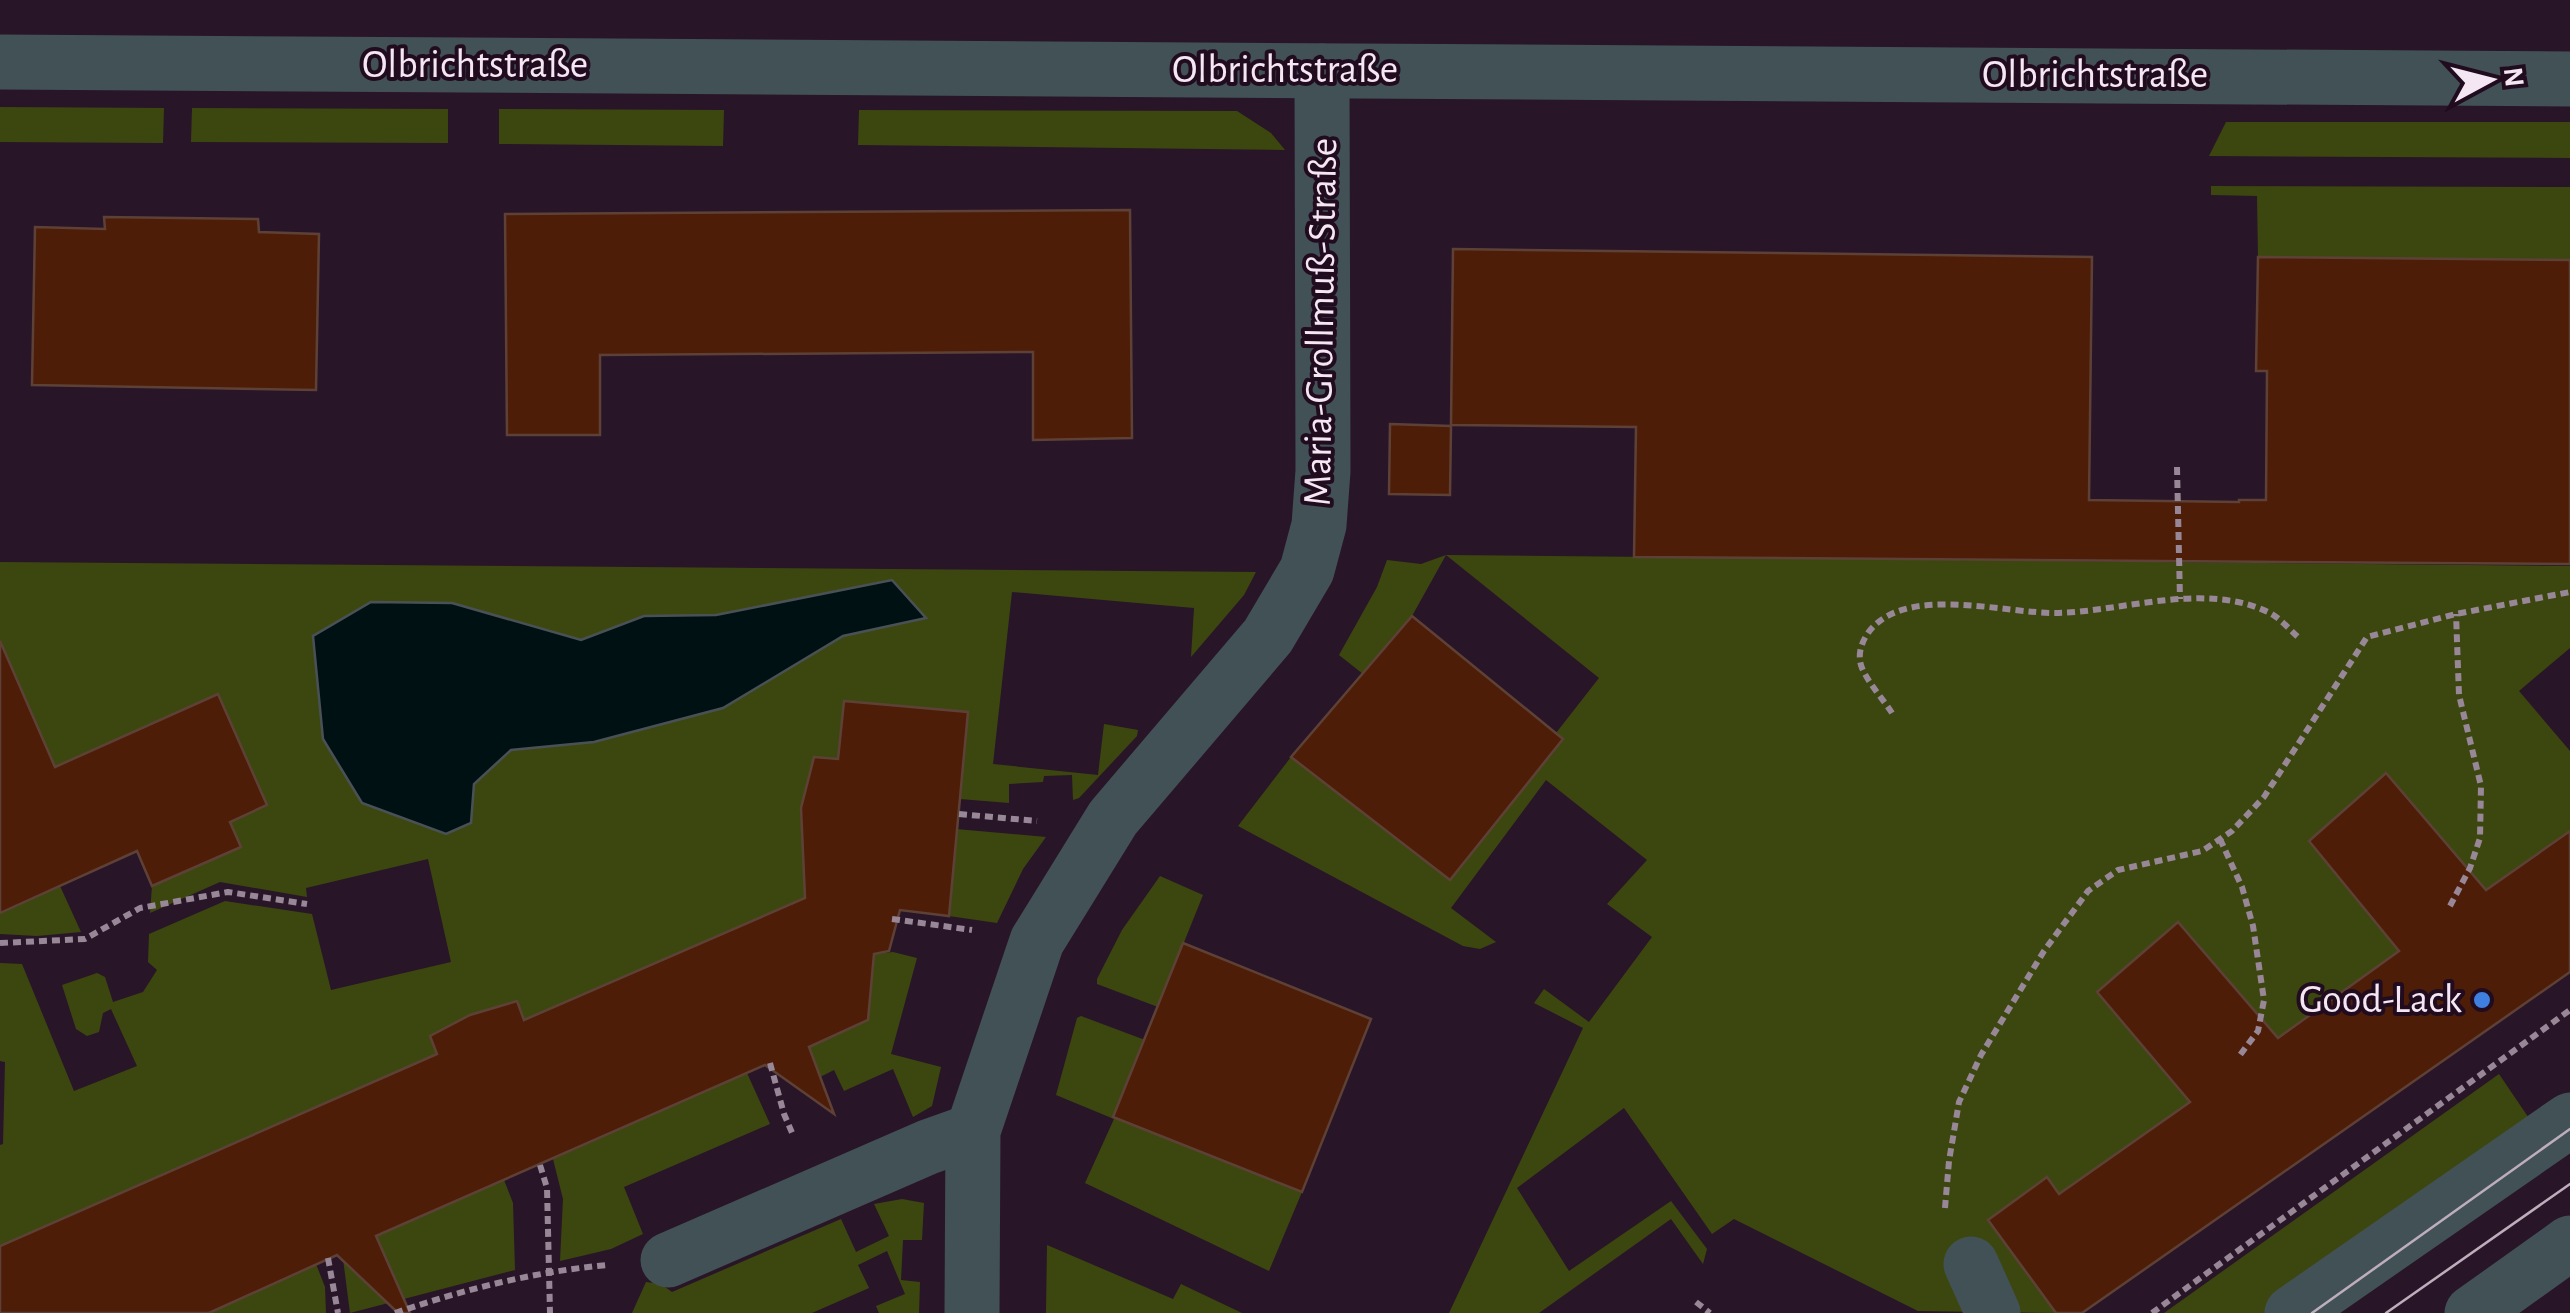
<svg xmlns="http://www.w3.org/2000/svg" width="2570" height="1313" font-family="'Alegreya Sans',sans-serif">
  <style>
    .green { fill: #3c4710 }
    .water { fill: #001113; stroke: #4a5156; stroke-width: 2.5 }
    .building { fill: #4e1d08; stroke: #5e4136; stroke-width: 2.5 }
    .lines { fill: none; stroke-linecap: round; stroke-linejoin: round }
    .path { stroke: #988797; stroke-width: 6; stroke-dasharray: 8 5; stroke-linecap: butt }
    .minor { stroke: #425156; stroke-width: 55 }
    .tram { stroke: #beaebc; stroke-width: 2.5 }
    .shop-dot { fill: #3f7fe0; stroke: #200c1e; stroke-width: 4 }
    .labels { text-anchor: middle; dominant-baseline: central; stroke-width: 8; stroke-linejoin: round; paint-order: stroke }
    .street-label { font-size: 40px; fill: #f5e6f3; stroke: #200c1e }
    .poi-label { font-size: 40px; fill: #f5e6f3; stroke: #200c1e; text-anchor: end }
  </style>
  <rect width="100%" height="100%" fill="#291528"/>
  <!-- green -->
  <g class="green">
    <polygon points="0,107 164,108 163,143 0,142"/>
    <polygon points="192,108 448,109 448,143 191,142"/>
    <polygon points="499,109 724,110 723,146 499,144"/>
    <polygon points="859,110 1237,111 1271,133 1285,150 858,145"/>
    <polygon points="2226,122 2570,122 2570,158 2209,156"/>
    <polygon points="2211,186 2570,187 2570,260 2258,257 2257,196 2211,195"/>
    <polygon points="1446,555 2570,566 2570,648 2519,691 2570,751 2570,830 2454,912 2431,839 2437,833 2385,773 2310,841 2399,951 2244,1063 2178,923 2097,991 2190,1102 2059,1194 2046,1178 1988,1220 2056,1313 1918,1311 1734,1219 1712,1234 1624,1108 1517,1188 1569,1271 1671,1201 1707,1249 1703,1264 1671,1219 1539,1313 1449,1313 1583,1028 1534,1003 1544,989 1589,1022 1652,937 1607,904 1647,860 1546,780 1451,908 1496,942 1480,949 1463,946 1238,826 1291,757 1450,880 1562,740 1556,733 1599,678 1446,555 1412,616 1363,674 1339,655 1377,587 1387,560 1421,564"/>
    <polygon points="0,562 1256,572 1244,595 1191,657 1194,608 1012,592 993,764 1098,775 1104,724 1138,730 1137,736 1079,798 1073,800 1072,775 1044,776 1043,782 1009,784 1009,803 960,799 967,712 845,701 838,759 814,757 801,808 819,893 524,1020 517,1001 470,1015 431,1036 437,1054 0,1246 0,1145 3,1144 5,1062 0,1061 0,963 22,964 74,1091 137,1066 111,1009 103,1013 99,1032 87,1036 76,1029 62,985 97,973 105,977 113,1002 143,992 157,970 148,962 149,934 225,901 312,914 331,990 451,962 428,859 306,888 307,897 220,882 150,913 152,886 241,847 230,822 267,805 56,769 38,728 0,745"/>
    <polygon points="956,829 1046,837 1023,869 997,923 949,916"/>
    <polygon points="1160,876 1203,895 1158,1007 1097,984 1097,979 1122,930"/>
    <polygon points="60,886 81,932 37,936 0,934 0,913"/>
    <polygon points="893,952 917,958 891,1054 941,1067 932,1106 913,1117 893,1069 844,1091 834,1070 820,1077 807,1047 868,1020 874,954"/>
    <polygon points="1081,1016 1145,1040 1114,1118 1302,1192 1269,1271 1085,1183 1114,1119 1056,1095 1077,1018"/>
    <polygon points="747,1073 770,1124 624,1187 643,1234 611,1249 560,1261 563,1199 553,1159"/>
    <polygon points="2499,1074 2539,1133 2270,1313 2164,1313"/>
    <polygon points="504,1180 513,1203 515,1270 350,1313 342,1251 355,1272 371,1287 394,1276 376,1236"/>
    <polygon points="902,1199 924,1203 922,1240 903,1240 901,1280 920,1282 919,1313 879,1313 876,1306 905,1294 887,1251 858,1265 869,1288 812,1313 632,1313 646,1282 661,1284 672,1292 841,1219 856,1252 889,1236 874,1204"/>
    <polygon points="1047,1245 1173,1299 1181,1284 1242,1313 1046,1313"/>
    <polygon points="316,1264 325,1287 326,1313 209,1313"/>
  </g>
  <!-- water -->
  <polygon class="water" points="892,580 926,618 843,636 723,708 594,742 511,750 474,784 471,823 446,834 362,803 323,739 313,636 371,602 452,603 581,640 644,616 716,615"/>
  <!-- building -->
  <g class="building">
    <polygon points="1130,210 1132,438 1033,440 1033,352 600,355 600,435 507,435 505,214"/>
    <polygon points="104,217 258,219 259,232 319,234 316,390 32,385 35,227 105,229"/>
    <polygon points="1453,249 2092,257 2089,500 2239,502 2239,500 2266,500 2267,371 2256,371 2258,257 2570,260 2570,564 1634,557 1636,427 1451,425"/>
    <polygon points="1390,424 1451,426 1450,495 1389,494"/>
    <polygon points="1412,616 1563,739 1450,880 1291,757"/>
    <polygon points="0,641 55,767 218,694 267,805 230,822 241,847 152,886 137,851 0,913"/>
    <polygon points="844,701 968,712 949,916 900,910 889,951 874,954 868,1020 809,1047 834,1114 765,1065 376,1236 410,1313 398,1313 337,1255 209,1313 0,1313 0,1246 437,1054 430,1036 470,1015 517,1001 524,1020 805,898 801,808 814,757 838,759"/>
    <polygon points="2386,773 2486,890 2570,831 2570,972 2082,1313 2056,1313 1988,1220 2047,1177 2059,1194 2190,1102 2097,992 2178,922 2278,1038 2399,951 2309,841"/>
    <polygon points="1183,943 1371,1019 1302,1192 1113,1117"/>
  </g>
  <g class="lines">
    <!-- path -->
    <g class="path">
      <polyline points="2177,467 2180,599"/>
      <path d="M1892,713C1883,699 1869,684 1862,668C1857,656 1861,643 1868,633C1904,583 2005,614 2058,613C2126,611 2205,581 2270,613C2281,619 2290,630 2299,638"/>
      <polyline points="959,814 1037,821"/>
      <polyline points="2220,839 2242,887 2253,926 2264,1000 2258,1031 2240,1055"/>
      <polyline points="2450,906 2470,868 2480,838 2481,786 2459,695 2456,614"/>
      <polyline points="892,919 972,930"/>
      <polyline points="0,943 85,939 140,908 228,892 307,904"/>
      <polyline points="770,1063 784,1114 793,1135"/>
      <polyline points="540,1165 547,1188 550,1313"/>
      <polyline points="1945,1208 1949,1161 1959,1102 1981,1055 2044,951 2088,891 2118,870 2202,851 2232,831 2264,797 2367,637 2456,614 2570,592"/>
      <polyline points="328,1258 338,1313"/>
      <polyline points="1696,1302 1710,1313"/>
      <path d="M395,1313C465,1289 533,1272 607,1265"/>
      <polyline points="2152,1313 2570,1010"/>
    </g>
    <!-- minor -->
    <g class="minor">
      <polyline points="0,62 2570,79"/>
      <polyline points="668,1260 928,1147 973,1131"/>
      <polyline points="1971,1264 1993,1313"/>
      <polyline points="972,1313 973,1131 1037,941 1113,818 1268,636 1307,570 1319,525 1323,471 1322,71"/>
      <polyline points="2292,1313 2570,1120"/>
      <polyline points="2472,1313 2570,1243"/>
    </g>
    <!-- tram -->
    <g class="tram">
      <polyline points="2312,1313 2570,1129"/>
      <polyline points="2386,1313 2570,1184"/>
    </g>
  </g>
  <!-- markers -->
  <circle class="shop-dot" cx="2482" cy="1000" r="10"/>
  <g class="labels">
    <!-- street labels -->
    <g class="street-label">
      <text x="475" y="65">Olbrichtstraße</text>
      <text x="1285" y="70">Olbrichtstraße</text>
      <text x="2095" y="75">Olbrichtstraße</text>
      <text transform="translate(1321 322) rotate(-89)">Maria-Grollmuß-Straße</text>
    </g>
    <!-- poi labels -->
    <g class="poi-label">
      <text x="2462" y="1000">Good-Lack</text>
    </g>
  </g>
  <!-- north arrow -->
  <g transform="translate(2490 80) rotate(83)" stroke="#200c1e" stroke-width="8" paint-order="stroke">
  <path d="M0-8L18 38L0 25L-18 38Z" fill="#f5e6f3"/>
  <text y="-15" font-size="28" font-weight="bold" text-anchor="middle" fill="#f5e6f3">N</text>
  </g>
</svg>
